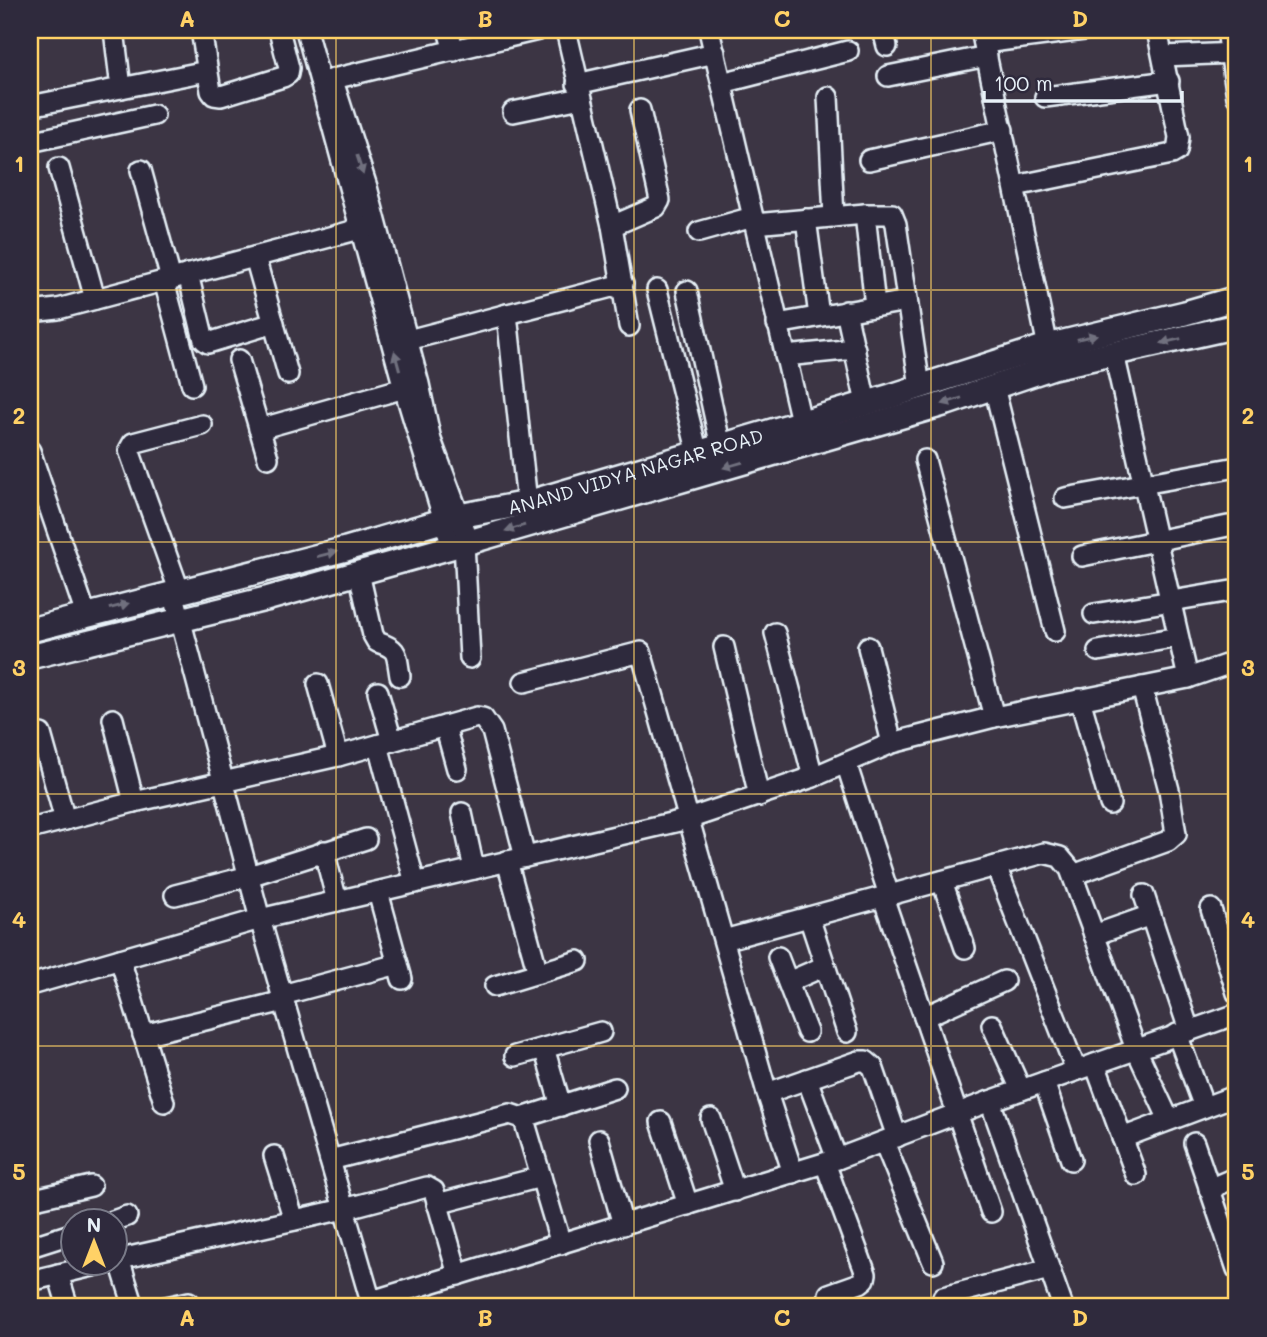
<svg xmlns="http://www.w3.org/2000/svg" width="1267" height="1337" font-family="Mali,sans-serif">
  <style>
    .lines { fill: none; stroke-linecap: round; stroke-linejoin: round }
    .minor-casing { stroke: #e8f1f8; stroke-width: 24 }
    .major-casing { stroke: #e8f1f8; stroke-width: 28 }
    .minor { stroke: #2f2a3d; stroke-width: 19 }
    .major { stroke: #2f2a3d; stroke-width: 23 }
    .oneway { fill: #70707e }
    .grid { fill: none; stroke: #ffd166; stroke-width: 2; stroke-opacity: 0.55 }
    .labels { text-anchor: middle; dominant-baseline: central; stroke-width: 7; stroke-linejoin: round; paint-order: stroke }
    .street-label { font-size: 19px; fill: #e8f1f8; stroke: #2f2a3d }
    .neatline { fill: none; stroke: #ffd166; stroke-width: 2.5 }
    .grid-label { font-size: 23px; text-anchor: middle; font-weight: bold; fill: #ffd166 }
  </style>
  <rect width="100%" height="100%" fill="#3c3544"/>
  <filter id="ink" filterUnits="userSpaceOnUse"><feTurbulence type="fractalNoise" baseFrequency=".0143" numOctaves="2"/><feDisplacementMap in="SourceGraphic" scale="14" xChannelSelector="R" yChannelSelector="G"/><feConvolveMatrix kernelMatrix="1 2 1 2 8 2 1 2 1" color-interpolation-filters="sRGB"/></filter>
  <g filter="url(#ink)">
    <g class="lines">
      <defs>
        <g id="minor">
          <polyline points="114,30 121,88"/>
          <polyline points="201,30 211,91 214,95 221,96 283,77 288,74 289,68 279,30"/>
          <polyline points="306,30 404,388 452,547"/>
          <polyline points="448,30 454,51"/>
          <polyline points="566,30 612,226 629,326"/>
          <polyline points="709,30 804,434"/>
          <polyline points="883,30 887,46"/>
          <polyline points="981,30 1051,361"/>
          <polyline points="1227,30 1237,97"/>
          <polyline points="984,43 1084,30"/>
          <polyline points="1163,56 1237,53"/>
          <polyline points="888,76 987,56"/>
          <polyline points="333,79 538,30"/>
          <polyline points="333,81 367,187 419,384 431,440 469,542"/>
          <polyline points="722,83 848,51"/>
          <polyline points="577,84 715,53"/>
          <polyline points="828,97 834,217"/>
          <polyline points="1045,97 1169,81"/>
          <polyline points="30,106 207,71"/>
          <polyline points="513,112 581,98"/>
          <polyline points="30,142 154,115"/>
          <polyline points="869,160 1003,130"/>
          <polyline points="59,168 95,299"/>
          <polyline points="141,170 171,279"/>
          <polyline points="1015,186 1172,154 1177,151 1179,137 1157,30"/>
          <polyline points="865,214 875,306"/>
          <polyline points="806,219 819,316"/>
          <polyline points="754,224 865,214 892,214 896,224 920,387"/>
          <polyline points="612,226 656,207 660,200 640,110"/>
          <polyline points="699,232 753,217"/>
          <polyline points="255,257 288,374"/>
          <polyline points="188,274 204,340 208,343 274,323"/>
          <polyline points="164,281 192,385"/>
          <polyline points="657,290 698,454"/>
          <polyline points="687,291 721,447"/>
          <polyline points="846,311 866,403"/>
          <polyline points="30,312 58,309 371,226"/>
          <polyline points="507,314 527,503"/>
          <polyline points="777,324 907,301"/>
          <polyline points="408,340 623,284"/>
          <polyline points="1114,354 1188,678"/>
          <polyline points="785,356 855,349"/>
          <polyline points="239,360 268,458"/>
          <polyline points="994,387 1055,631"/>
          <polyline points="259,429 415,385"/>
          <polyline points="30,451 86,615"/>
          <polyline points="925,460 994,717"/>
          <polyline points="1065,498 1237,467"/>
          <polyline points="464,543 470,658"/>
          <polyline points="1082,556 1228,526"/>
          <path d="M359,573L373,635L377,642C399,649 396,653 400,676"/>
          <polyline points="179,590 129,450 133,443 202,425"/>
          <polyline points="173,592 260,919 371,1302"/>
          <polyline points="1094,614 1237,590"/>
          <polyline points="775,633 813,777"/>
          <polyline points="724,647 759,796"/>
          <polyline points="868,647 892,743"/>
          <polyline points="1098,651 1178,637"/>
          <polyline points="524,682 641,652 767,1093 793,1173"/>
          <polyline points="318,684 338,756"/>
          <polyline points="378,692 392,741"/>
          <polyline points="1080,699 1110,804"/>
          <polyline points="113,719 134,802"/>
          <polyline points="445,726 457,769"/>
          <polyline points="41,734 65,820"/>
          <polyline points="378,745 415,883"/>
          <polyline points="846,763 889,895"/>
          <polyline points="462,813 474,869"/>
          <polyline points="30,829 134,802 338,756 477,717 483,718 492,731 525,857"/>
          <polyline points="324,851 337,901"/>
          <polyline points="507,861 538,973"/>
          <polyline points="996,866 1076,1070"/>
          <polyline points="1073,875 1168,841 1176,834 1169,790 1142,687"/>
          <polyline points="942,881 965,948"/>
          <polyline points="378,892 402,979"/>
          <polyline points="175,895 249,876 366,839"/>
          <polyline points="1144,895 1189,1030"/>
          <polyline points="883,897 991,1212"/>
          <polyline points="1211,909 1237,993"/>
          <polyline points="809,917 847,1032"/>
          <polyline points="1094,935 1151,915"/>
          <polyline points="724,940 1044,853 1060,857 1070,869 1136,1049 1169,1120"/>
          <polyline points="778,957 807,1032"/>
          <polyline points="120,959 164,1102"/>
          <polyline points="788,982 825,966"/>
          <polyline points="30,985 260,919 688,819 813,777 892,743 994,717 1188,678 1237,661"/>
          <polyline points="495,986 578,961"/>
          <polyline points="282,995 398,964"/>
          <polyline points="924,1017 1004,981"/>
          <polyline points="992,1025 1021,1090"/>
          <polyline points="1177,1034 1204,1107"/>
          <polyline points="143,1035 284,1001"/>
          <polyline points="544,1048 561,1106"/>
          <polyline points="515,1056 601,1032"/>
          <polyline points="1095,1064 1136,1175"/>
          <polyline points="807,1079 837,1159"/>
          <polyline points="1044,1082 1071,1160"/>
          <polyline points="767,1093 859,1061 866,1061 873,1067 897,1137"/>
          <polyline points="990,1101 1063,1307"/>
          <polyline points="522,1118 615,1088"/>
          <polyline points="711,1119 735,1191"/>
          <polyline points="661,1122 688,1205"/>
          <polyline points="1122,1138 1237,1095"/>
          <polyline points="599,1140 623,1225"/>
          <polyline points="884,1142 933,1262"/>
          <polyline points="1194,1143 1237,1269"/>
          <polyline points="274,1156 294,1220"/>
          <polyline points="330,1160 510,1114 522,1118 525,1123 561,1244"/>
          <polyline points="825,1163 866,1274 865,1279 860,1283 829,1294"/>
          <polyline points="1209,1189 1237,1177"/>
          <polyline points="30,1200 91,1186"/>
          <polyline points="437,1204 541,1177"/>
          <polyline points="110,1222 127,1216"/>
          <polyline points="30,1247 74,1233"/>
          <polyline points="119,1259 134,1307"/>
          <polyline points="116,1260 344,1209 427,1187 434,1191 458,1275"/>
          <polyline points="58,1274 68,1307"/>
          <polyline points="30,1281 101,1264"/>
          <polyline points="943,1297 1049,1269"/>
          <polyline points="166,1307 189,1302"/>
          <polyline points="365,1307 375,1300 837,1159 990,1101 1237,1014"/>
        </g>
        <g id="major">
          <path id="s1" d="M30,630L346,549L459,516L527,503L891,396L1047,346L1185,313L1237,298"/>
          <polyline points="30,657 266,599 469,542 947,403 1053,367 1237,326"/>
        </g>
      </defs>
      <!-- minor casing -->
      <use href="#minor" class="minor-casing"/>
      <!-- major casing -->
      <use href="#major" class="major-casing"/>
      <!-- minor -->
      <use href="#minor" class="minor"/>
      <!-- major -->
      <use href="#major" class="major"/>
    </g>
    <!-- one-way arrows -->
    <defs><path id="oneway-solid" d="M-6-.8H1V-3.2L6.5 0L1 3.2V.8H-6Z" transform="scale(1.75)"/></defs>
    <g class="oneway">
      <use href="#oneway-solid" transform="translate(360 165) rotate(72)"/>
      <use href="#oneway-solid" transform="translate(1087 337) rotate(-13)"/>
      <use href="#oneway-solid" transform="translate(1171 341) rotate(167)"/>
      <use href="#oneway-solid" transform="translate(397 361) rotate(-105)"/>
      <use href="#oneway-solid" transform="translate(952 401) rotate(162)"/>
      <use href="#oneway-solid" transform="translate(733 465) rotate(164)"/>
      <use href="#oneway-solid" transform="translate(515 528) rotate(164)"/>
      <use href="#oneway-solid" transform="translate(327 554) rotate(-14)"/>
      <use href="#oneway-solid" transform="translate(119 606) rotate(-15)"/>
    </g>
  </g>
  <!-- grid -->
  <path class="grid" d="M336,30V1307M634,30V1307M931,30V1307M30,290H1237M30,542H1237M30,794H1237M30,1046H1237"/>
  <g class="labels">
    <!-- street labels -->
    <g class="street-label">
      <text stroke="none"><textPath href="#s1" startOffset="626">ANAND VIDYA NAGAR ROAD</textPath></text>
    </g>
  </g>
  <!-- margin -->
  <rect width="1267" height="1337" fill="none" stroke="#2f2a3d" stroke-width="77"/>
  <!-- north arrow -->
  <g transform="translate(94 1242)"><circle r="33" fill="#2f2a3d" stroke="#797a88" stroke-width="2"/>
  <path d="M0-5L12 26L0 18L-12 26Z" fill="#ffd166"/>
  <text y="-10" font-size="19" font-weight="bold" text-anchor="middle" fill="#e8f1f8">N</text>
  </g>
  <!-- scale -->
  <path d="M984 91v10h198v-10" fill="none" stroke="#e8f1f8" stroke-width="3.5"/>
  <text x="994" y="91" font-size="21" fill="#e8f1f8" stroke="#2f2a3d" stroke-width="5" paint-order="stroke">100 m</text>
  <rect x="38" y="38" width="1190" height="1260" class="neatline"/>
  <g class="grid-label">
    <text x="187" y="27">A</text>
    <text x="485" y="27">B</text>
    <text x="782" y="27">C</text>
    <text x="1080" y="27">D</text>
    <text x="19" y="172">1</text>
    <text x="1248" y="172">1</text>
    <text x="19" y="424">2</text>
    <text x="1248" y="424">2</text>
    <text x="19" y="676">3</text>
    <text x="1248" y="676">3</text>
    <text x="19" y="928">4</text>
    <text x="1248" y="928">4</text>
    <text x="19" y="1180">5</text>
    <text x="1248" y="1180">5</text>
    <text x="187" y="1326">A</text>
    <text x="485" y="1326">B</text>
    <text x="782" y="1326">C</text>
    <text x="1080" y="1326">D</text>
  </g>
</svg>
